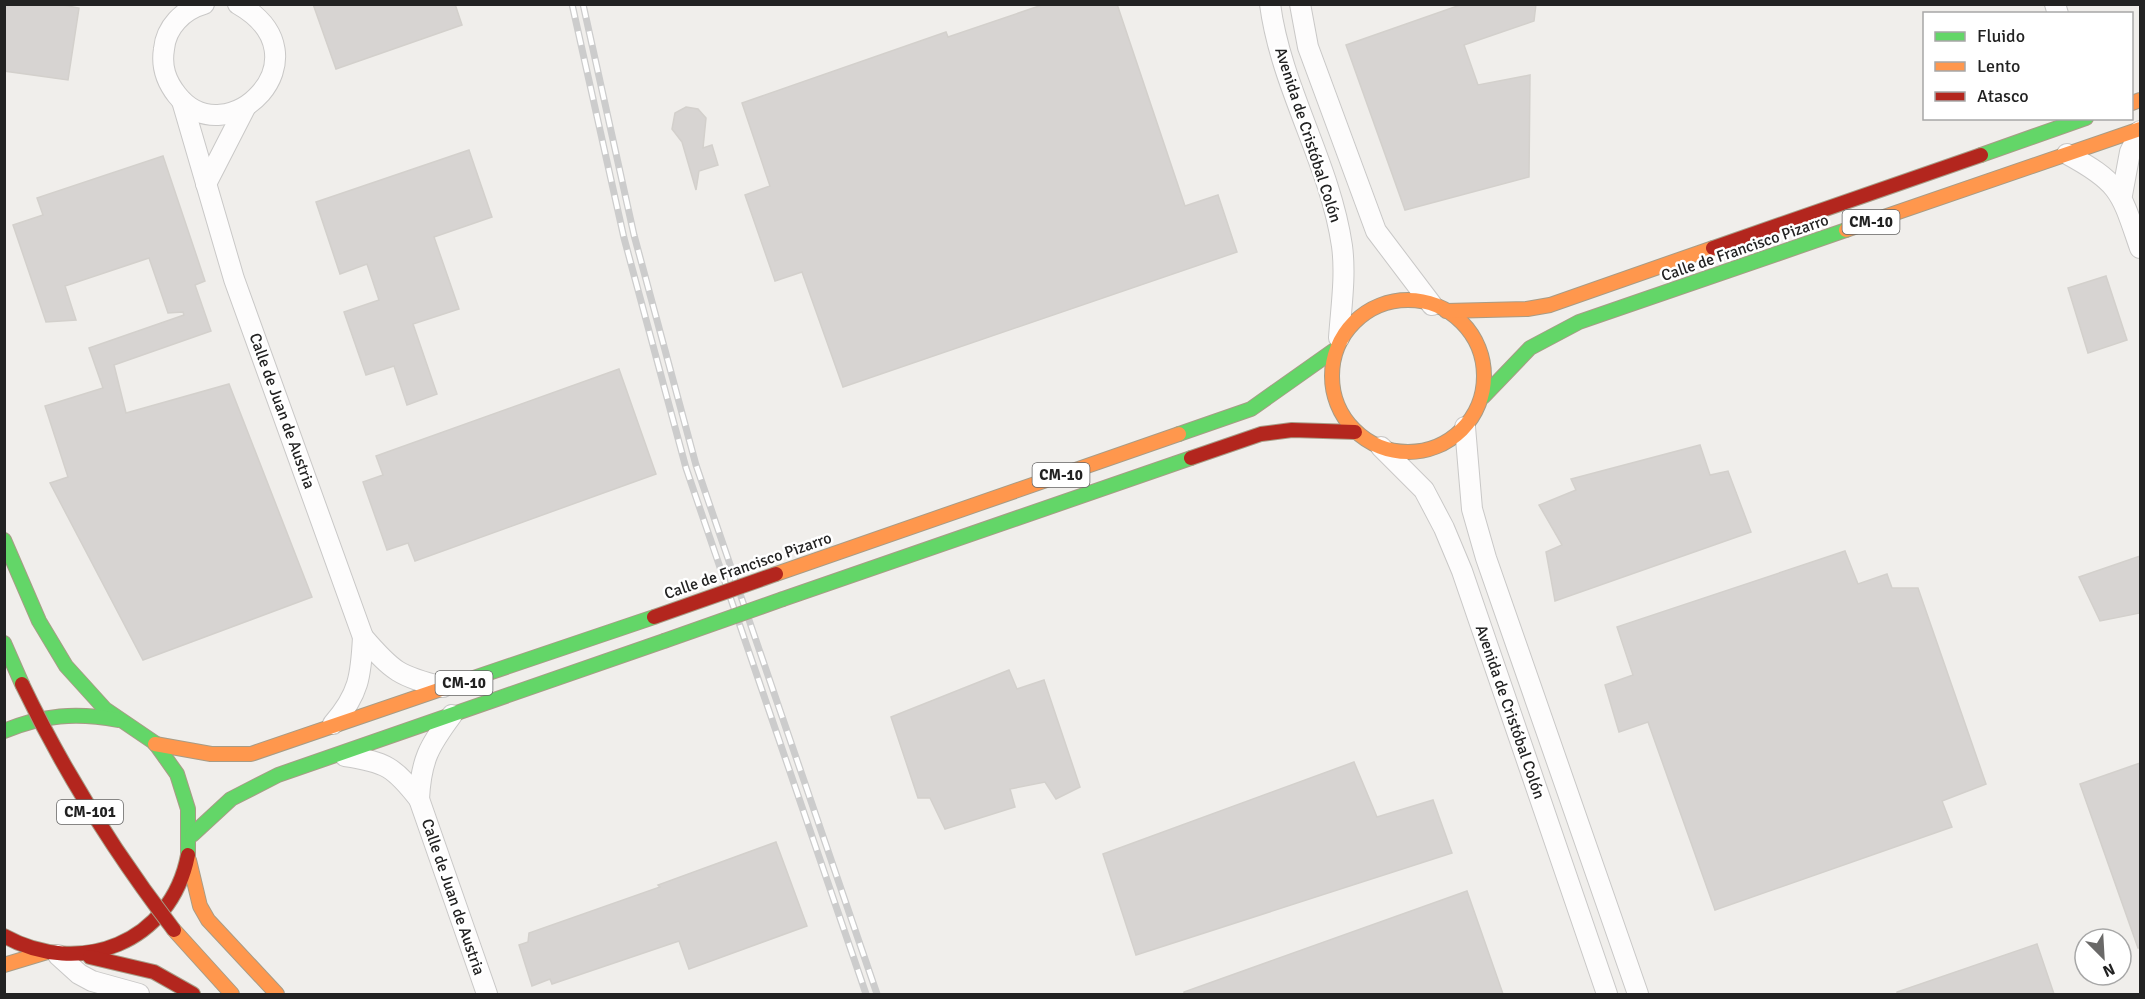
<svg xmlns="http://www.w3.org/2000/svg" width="2145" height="999" font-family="Signika,sans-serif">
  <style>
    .building { fill: #d7d4d2; stroke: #d3d0cc; stroke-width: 1.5 }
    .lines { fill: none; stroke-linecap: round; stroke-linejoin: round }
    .street-casing { stroke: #c9c8c7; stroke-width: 22 }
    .fast-casing { stroke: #a79c86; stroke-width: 16 }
    .slow-casing { stroke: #a79c86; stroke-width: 16 }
    .jam-casing { stroke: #a79c86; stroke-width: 16 }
    .street { stroke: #fdfcfc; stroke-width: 20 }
    .fast { stroke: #63d668; stroke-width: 14 }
    .slow { stroke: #ff974d; stroke-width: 14 }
    .jam { stroke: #b3261e; stroke-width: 14 }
    .rail-casing { stroke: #ccc; stroke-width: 7 }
    .rail { stroke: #fff; stroke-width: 4.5; stroke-dasharray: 14; stroke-linecap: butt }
    .fast-bridge-casing { stroke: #a79c86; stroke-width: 16; stroke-linecap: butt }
    .jam-bridge-casing { stroke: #a79c86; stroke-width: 16; stroke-linecap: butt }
    .fast-bridge { stroke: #63d668; stroke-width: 14 }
    .jam-bridge { stroke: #b3261e; stroke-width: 14 }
    .labels { text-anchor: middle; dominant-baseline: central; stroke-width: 5; stroke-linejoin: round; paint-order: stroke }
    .shield { fill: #fff; stroke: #646464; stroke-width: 1.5 }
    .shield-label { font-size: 15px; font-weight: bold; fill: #222 }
    .street-label { font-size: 16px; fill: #222; stroke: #fff }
  </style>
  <rect width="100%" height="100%" fill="#f0eeeb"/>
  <!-- building -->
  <g class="building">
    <polygon points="4,4 57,4 79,8 68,80 4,71"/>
    <polygon points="313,4 455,4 462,25 336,69"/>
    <polygon points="1045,4 1117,4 1185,206 1218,195 1237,252 843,387 802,272 775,281 745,195 770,186 742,103 946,32 948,37"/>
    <polygon points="1463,4 1536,4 1534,21 1464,45 1478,85 1530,75 1529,177 1405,210 1346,45"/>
    <polygon points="686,107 698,109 706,118 703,148 712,145 718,165 699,171 696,190 682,142 672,129 675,113"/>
    <polygon points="469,150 492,217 434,237 459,309 413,324 437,394 407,405 394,366 366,375 344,312 379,300 367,264 340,274 316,202"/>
    <polygon points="163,156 205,281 195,285 211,331 114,365 126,413 229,384 312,597 143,660 50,483 68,477 45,406 103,388 89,348 184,315 183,312 168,313 149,258 65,286 76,320 46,322 13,225 43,215 37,198"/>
    <polygon points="2106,276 2127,340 2088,353 2068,288"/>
    <polygon points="619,369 656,474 415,561 408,543 387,550 363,482 383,475 376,456"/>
    <polygon points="1700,445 1710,475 1728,471 1751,532 1555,601 1546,552 1562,545 1539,505 1576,490 1571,479"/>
    <polygon points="1845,551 1858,584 1887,574 1892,588 1918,588 1986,784 1942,801 1952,827 1715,910 1648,722 1619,732 1605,685 1633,675 1617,627"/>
    <polygon points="2140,556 2140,613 2100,621 2079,577"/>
    <polygon points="1009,670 1017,689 1044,680 1080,787 1056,799 1045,782 1010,789 1015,807 945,829 930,798 918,798 891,717"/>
    <polygon points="1354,762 1377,817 1433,800 1452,853 1136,955 1103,854"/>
    <polygon points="2140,763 2140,948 2138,948 2080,784"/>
    <polygon points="776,842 807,926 689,969 679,941 552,984 550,979 532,986 519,945 528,942 529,933 660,887 658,885"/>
    <polygon points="1467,891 1503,994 1184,994 1184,992"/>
    <polygon points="2037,944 2054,994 1897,994 1897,992"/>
  </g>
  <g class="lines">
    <defs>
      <g id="street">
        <path d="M204,4C183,10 166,27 164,49C161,67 166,81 177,95C226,158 331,57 238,4"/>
        <path d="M1270,4C1281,88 1330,163 1342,246C1346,276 1341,308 1339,338"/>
        <polyline points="1300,4 1308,47 1376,231 1432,305"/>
        <polyline points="2055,4 2058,14"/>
        <polyline points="182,101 234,279 363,637"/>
        <path d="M2067,154C2121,183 2121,193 2140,248"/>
        <polyline points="206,184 245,108"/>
        <polyline points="2122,195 2130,152 2140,131"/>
        <polyline points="1465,427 1472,509 1486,558 1638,994"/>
        <polyline points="1381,447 1424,490 1444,528 1462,571 1607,994"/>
        <path d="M333,724C359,694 361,676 363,637C393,672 399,676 443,687"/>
        <path d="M345,756C386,762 394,767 419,799C421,760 429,746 452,715"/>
        <polyline points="419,799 487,994"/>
        <polyline points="58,955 79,974 92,981 139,994"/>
      </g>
      <g id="fast">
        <polyline points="1981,155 2086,118"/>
        <polyline points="1483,397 1530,348 1579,322 1846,230"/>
        <polyline points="1179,434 1251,409 1333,351"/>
        <polyline points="4,540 39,621 66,666 105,709 155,743 177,774 188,809 188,855"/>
        <polyline points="783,599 1191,458"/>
        <polyline points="4,643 22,684"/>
        <polyline points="453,685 654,617"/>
        <path d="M4,731C43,715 76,712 118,720"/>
        <polyline points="192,835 231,799 278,775 664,641"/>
      </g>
      <g id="slow">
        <polyline points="2132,103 2140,100"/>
        <polyline points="1846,230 2140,129"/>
        <circle cx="1408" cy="376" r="76"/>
        <polyline points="1446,311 1527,309 1550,305 1713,248"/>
        <polyline points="776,574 1179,434"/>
        <polyline points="155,744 211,754 251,754 453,685"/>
        <polyline points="189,860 200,906 208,920 277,994"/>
        <polyline points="174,930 232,994"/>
        <polyline points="4,965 47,952"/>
      </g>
      <g id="jam">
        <polyline points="1713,248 1981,155"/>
        <polyline points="1191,458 1261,434 1292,430 1355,432"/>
        <path d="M4,936C80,978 171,943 188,855"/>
        <polyline points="90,957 154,972 193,994"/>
      </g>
    </defs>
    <!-- street casing -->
    <use href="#street" class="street-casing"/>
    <!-- fast casing -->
    <use href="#fast" class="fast-casing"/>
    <!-- slow casing -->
    <use href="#slow" class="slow-casing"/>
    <!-- jam casing -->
    <use href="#jam" class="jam-casing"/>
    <!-- street -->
    <use href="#street" class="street"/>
    <!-- fast -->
    <use href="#fast" class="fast"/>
    <!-- slow -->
    <use href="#slow" class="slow"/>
    <!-- jam -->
    <use href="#jam" class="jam"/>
    <defs>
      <g id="rail">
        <polyline points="572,4 624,238 686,468 866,994"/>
        <polyline points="583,4 634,235 696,465 877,994"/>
      </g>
    </defs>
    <!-- rail casing -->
    <use href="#rail" class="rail-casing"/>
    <!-- rail -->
    <use href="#rail" class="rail"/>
    <defs>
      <polyline id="fast-bridge" points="664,641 783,599"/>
      <g id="jam-bridge">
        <polyline points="654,617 776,574"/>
        <path d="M22,684C64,772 115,853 174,930"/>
      </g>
    </defs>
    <!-- fast-bridge casing -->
    <use href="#fast-bridge" class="fast-bridge-casing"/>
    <!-- jam-bridge casing -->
    <use href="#jam-bridge" class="jam-bridge-casing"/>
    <!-- fast-bridge -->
    <use href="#fast-bridge" class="fast-bridge"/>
    <!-- jam-bridge -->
    <use href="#jam-bridge" class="jam-bridge"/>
  </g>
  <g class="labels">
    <!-- shield labels -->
    <g class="shield">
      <rect x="1842.5" y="210" width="57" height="24" rx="4.5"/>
      <rect x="1032.5" y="463" width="57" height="24" rx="4.5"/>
      <rect x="435.5" y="671" width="57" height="24" rx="4.5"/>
      <rect x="57" y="800" width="66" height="24" rx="4.5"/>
    </g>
    <g class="shield-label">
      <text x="1871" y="222">CM-10</text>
      <text x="1061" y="475">CM-10</text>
      <text x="464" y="683">CM-10</text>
      <text x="90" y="812">CM-101</text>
    </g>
    <!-- street labels -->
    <g class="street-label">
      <text transform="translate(1308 135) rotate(72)">Avenida de Cristóbal Colón</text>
      <text transform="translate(1745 248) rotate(-19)">Calle de Francisco Pizarro</text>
      <text transform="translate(282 411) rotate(70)">Calle de Juan de Austria</text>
      <text transform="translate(748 566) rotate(-19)">Calle de Francisco Pizarro</text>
      <text transform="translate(1510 712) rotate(71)">Avenida de Cristóbal Colón</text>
      <text transform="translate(453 897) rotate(71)">Calle de Juan de Austria</text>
    </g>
  </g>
  <!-- border -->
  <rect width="2145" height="999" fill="none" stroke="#222222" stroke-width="12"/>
  <!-- legend -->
  <rect x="1923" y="12" width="210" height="108" fill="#ffffff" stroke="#a7a7a7" stroke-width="1.5"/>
  <rect x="1935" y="32" width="30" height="9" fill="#63d668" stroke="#a7a7a7" stroke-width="1.5"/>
  <text x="1977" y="42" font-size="18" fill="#222222">Fluido</text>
  <rect x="1935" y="62" width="30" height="9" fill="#ff974d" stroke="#a7a7a7" stroke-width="1.5"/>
  <text x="1977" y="72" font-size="18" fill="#222222">Lento</text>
  <rect x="1935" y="92" width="30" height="9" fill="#b3261e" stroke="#a7a7a7" stroke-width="1.5"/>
  <text x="1977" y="102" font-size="18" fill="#222222">Atasco</text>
  <!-- north arrow -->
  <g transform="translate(2103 957) rotate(156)"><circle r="28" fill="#ffffff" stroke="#a7a7a7" stroke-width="1.5"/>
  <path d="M0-4.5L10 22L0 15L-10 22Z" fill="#6a6968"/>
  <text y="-9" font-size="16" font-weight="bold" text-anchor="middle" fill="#222222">N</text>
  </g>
</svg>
